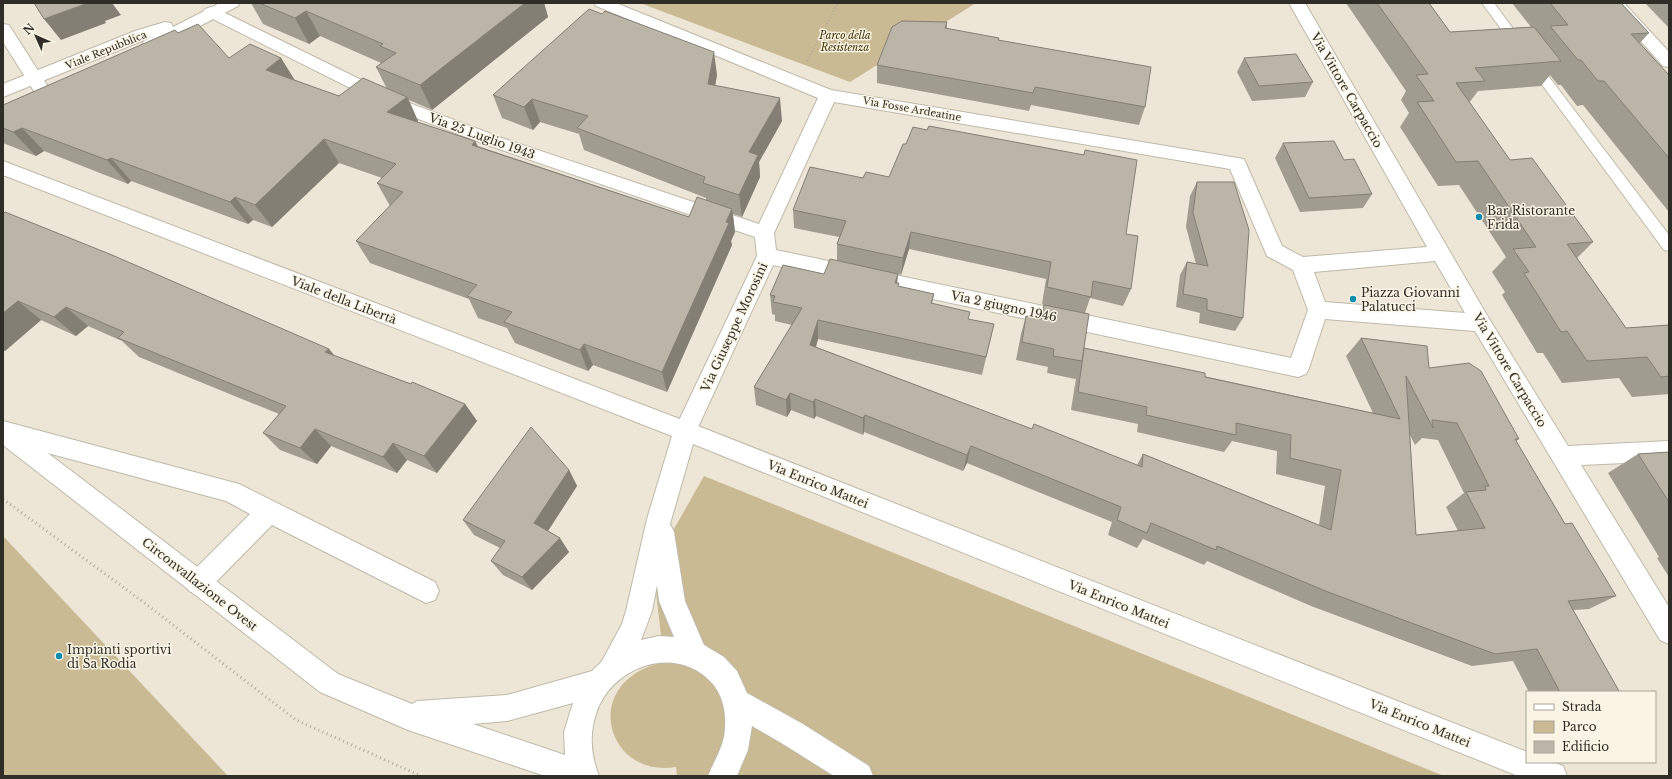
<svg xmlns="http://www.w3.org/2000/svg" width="1672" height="779" font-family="'Libre Baskerville',serif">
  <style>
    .green { fill: #caba93 }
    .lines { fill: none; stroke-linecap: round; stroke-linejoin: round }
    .service-casing { stroke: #bfb9aa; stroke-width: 2 }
    .minor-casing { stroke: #bfb9aa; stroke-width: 2 }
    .tertiary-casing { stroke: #bfb9aa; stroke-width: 2 }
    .path-far1 { stroke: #b0aa9e; stroke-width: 2; stroke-dasharray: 1 2.5; stroke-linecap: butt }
    .path { stroke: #b0aa9e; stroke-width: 3; stroke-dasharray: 1 3.5; stroke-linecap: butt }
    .service { fill: #fff; fill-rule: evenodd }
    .minor { fill: #fff; fill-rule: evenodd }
    .tertiary { fill: #fff; fill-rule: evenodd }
    .wall { fill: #a19c90; fill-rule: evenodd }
    .shaded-wall { fill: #837f75 }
    .building { fill: #bbb5a7; stroke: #837f75; fill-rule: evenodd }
    .poi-dot { fill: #0d8cad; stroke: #faf4e4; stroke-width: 1.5 }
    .labels { text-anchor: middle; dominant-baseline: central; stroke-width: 3; stroke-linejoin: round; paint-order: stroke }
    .far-park-label { font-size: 10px; font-style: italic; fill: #3c2d00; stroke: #faf4e4 }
    .far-street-label { font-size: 10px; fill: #2f2d27; stroke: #faf4e4 }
    .street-label { font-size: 12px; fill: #2f2d27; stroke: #faf4e4 }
    .poi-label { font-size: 12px; fill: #2f2d27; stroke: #faf4e4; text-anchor: start }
  </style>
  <rect width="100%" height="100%" fill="#ede6d7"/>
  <!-- green -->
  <g class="green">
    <polygon points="640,3 976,3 850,82"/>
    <path d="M704,476L1444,776H677L676,767C606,779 578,681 664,662L653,566Z"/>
    <polygon points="3,536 228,776 3,776"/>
  </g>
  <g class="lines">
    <defs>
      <g id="service">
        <polygon points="1482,3 1494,3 1523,42 1525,45 1523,48 1515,48"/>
        <polygon points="1533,60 1537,61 1669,235 1669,251 1664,250 1529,67 1527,64 1529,61"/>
      </g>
      <g id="minor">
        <path d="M594,3H616L831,90L1244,159L1282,246L1303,257L1427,247L1289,3H1305L1488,317L1568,446L1669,441V461L1581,465L1669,607V644L1660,640L1475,331L1325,319L1309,368L1306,374L1298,377L773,265L693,438L685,441L677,438L674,431L757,256L755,237L490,146L392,109L205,15L203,12L205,9L211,7L217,9L404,101L502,138L759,224L818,98L596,6ZM834,102L1230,169L1267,256L1293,270L1308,310L1291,358L776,250L774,233ZM1435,261L1465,313L1325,302L1314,272Z"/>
        <polygon points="1607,3 1624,3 1669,52 1669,67 1663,66"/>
        <polygon points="3,24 9,25 49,88 52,92 49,96 43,98 37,96 3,42"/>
        <polygon points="3,421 239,484 435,582 439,591 435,600 426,603 272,525 207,591 198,595 189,591 185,583 189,575 250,514 226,501 3,441"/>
      </g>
      <g id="tertiary">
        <polygon points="220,3 240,3 238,6 156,49 150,50 144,49 142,45 144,41 154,36 3,97 3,84 135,31 165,22 171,23 173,27"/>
        <path d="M3,161L693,424L1527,752V762H1553L1563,766L1567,776H1518L693,444L670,524L674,532L685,601L704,645L724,657L737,671L747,693L803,724L869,766L873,776H834L783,744L752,726L748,750L737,776H708C713,763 721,751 724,737C727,718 725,698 712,683C676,643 611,666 596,714C589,735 591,756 599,776H545L408,730L320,692L3,445V422L11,425L338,674L412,704L417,701L507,695L592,671L602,661L622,624L626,611L647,519L672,436L3,175ZM657,585L659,601L674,637L659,636L641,640L652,611ZM573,703L564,732L565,755L473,724L507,721Z"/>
      </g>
    </defs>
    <!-- service casing -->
    <use href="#service" class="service-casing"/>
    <!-- minor casing -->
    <use href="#minor" class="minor-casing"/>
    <!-- tertiary casing -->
    <use href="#tertiary" class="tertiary-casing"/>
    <!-- path-far1 -->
    <polyline class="path-far1" points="807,61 838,3"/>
    <!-- path -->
    <polyline class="path" points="3,499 146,604 296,720 421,776"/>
    <!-- service -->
    <use href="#service" class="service"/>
    <!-- minor -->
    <use href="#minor" class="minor"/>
    <!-- tertiary -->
    <use href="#tertiary" class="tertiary"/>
  </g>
  <!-- wall -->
  <g class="wall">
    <polygon points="251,3 544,3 548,17 432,110 409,100 418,121 417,122 475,141 478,146 689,217 706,200 706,198 584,150 579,134 540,122 533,130 502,118 493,95 717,75 715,86 782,121 759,162 760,177 742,217 733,214 735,232 731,241 732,245 667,392 593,365 588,371 515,343 507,328 478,318 469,299 370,263 356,241 390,206 377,183 382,178 339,163 272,227 253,220 248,224 131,181 128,184 44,151 36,156 3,143 3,105 178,33 229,58 281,58 294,80 339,96 387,89 376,67 381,63 320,36 309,44 263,24"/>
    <polygon points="1346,3 1429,3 1450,32 1531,27 1512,3 1621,3 1649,33 1640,43 1669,75 1669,212 1583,105 1577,106 1561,85 1558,85 1550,75 1541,86 1478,91 1469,103 1510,160 1593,242 1577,258 1626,328 1669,325 1669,394 1632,397 1619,378 1562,383 1543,353 1537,353 1502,295 1505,292 1492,272 1506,257 1459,185 1438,186 1400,127 1409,113 1401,100 1406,91"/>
    <polygon points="1645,3 1669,3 1669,28"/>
    <polygon points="947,22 947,29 998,40 1145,107 1139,125 1031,105 1029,111 877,83 877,65"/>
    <polygon points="1244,58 1313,82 1305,97 1252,101 1237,72"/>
    <path d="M927,130L1084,155L1085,150L1126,234L1131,289L1123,306L1090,298L1085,313L1084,350L1373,413L1346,356L1361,338L1429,368L1519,439L1516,441L1565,524L1616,596L1589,609L1573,610L1619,691L1615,692H1529L1513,661L1472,666L1311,606L1207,561L1204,565L1143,539L1137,548L1108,535L1112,522L967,463L963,471L864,432L863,435L816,416L814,419L791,410L787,417L756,405L754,387L792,325L775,321V315L772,314L770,295L824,274L837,261V244L839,237L794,228L793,210L863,178L889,177L906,144ZM909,249L1046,279L1042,304L1044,305L1040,319L1026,316L1021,334L1016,360L1048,367L1047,373L1075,379L1076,378L1071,410L1138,424L1137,432L1224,452L1232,441L1277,451L1276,474L1325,486L1319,525L1143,454L1137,465L1032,429L816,347L818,339L982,375L994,324L968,319L932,304L934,294L898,287L897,283L898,274L901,275ZM1410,435L1415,445L1422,438L1438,440L1464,493L1446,507L1458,531L1416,535Z"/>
    <polygon points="1283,143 1344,160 1372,194 1363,208 1300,212 1275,158"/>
    <polygon points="1197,182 1243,318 1235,331 1199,323 1200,313 1176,307 1180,275 1187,262 1196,264 1186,227 1190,196"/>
    <polygon points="3,214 329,349 334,356 411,384 465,404 477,421 437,473 407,460 397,473 331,446 317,464 280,450 263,433 279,414 139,357 122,341 88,326 76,336 41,320 5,351 3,350"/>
    <polygon points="1669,452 1669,577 1657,558 1659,557 1608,473 1638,454"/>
    <polygon points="569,470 577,486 548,531 569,552 532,590 503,575 491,561 500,548 474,535 463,520"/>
  </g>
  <!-- shaded-wall -->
  <g class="shaded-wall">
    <polygon points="88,3 112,3 121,15 105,21 106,23 61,40 44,19"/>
    <polygon points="525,3 544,3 548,17 432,110 420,85"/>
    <polygon points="306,11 320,36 309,44 295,18"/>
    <polygon points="714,52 717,75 711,107 708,84"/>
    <polygon points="281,58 296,82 266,70"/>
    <polygon points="407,97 418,121 399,136 387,112"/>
    <polygon points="780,98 782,121 759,162 760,177 742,217 739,195 749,152"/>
    <polygon points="532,99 540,122 533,130 524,107"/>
    <polygon points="22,128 44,151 36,156 13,132"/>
    <polygon points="324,139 339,163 272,227 255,205"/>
    <polygon points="475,141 486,165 472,145"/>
    <polygon points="111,158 131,181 128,184 107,160"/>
    <polygon points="235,197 253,220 248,224 230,202"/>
    <polygon points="732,209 735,232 731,241 732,245 667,392 662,372"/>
    <polygon points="911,232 909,249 901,275 903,258"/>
    <polygon points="898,274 896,293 895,283"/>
    <polygon points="18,301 41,320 5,351 3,349 3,313"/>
    <polygon points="66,307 88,326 76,336 54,317"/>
    <polygon points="818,320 818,339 811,363 810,345"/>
    <polygon points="584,344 593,365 588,371 580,350"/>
    <polygon points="329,349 344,367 325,352"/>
    <polygon points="790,393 791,410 787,417 786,400"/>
    <polygon points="815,399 816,416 814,419 813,402"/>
    <polygon points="465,404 477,421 437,473 424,456"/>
    <polygon points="865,415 864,432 863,435 863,418"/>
    <polygon points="315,429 331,446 317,464 300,448"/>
    <polygon points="393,443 407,460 397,473 383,457"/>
    <polygon points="971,446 967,463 963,471 967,455"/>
    <polygon points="569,470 577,486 544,537 534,523"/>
    <polygon points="560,538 569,552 532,590 522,577"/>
  </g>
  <!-- building -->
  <g class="building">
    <polygon points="34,3 88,3 44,19"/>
    <polygon points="259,3 525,3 420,85 376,67 396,53 380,46 383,44 306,11 295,18"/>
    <polygon points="1377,3 1429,3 1450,32 1534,27 1561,61 1475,68 1485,81 1456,83 1510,160 1532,158 1593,242 1567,244 1626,328 1669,325 1669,376 1661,377 1647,357 1587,361 1567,331 1561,332 1524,273 1529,272 1513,249 1536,247 1478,161 1456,162 1417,102 1434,101 1416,75 1428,74"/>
    <polygon points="1550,3 1621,3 1649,33 1631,34 1669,75 1669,158 1604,81 1598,81 1581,60 1578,60 1550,26 1568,25"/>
    <polygon points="589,9 602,14 605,11 714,52 708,84 780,98 749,152 758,155 739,195 703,183 705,177 577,128 588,116 532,99 524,107 493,95"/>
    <polygon points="902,21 947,22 945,28 999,38 998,40 1151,67 1145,107 1035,87 1033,93 877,65 892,27"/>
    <polygon points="198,24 229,58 250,44 281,58 266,70 339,96 363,78 407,97 387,112 475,141 472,145 689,217 697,197 732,209 726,222 729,223 662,372 584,344 580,350 504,322 512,312 467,296 477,285 356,241 403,192 377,183 396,164 324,139 255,205 235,197 230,202 111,158 107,160 22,128 13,132 3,128 3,105 175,30 178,33"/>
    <polygon points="1296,54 1313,82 1259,86 1244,58"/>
    <polygon points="929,126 1084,155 1085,150 1137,160 1126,234 1138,236 1131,289 1093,281 1091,297 1047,287 1051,262 911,232 903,258 837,244 846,221 793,210 810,167 863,178 866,172 889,177 903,144 906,144 913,127 927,130"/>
    <polygon points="1334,141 1344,160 1354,159 1372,194 1309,198 1283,143"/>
    <polygon points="1197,182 1234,182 1249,230 1243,318 1207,310 1207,299 1183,294 1187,262 1208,266 1193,213"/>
    <polygon points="5,212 112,255 329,349 325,352 411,384 412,382 465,404 424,456 393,443 383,457 315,429 300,448 263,433 286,406 118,338 124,332 66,307 54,317 18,301 3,313 3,214"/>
    <path d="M830,259L898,274L895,283H899L898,286L934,294L931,303L970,312L968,319L994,324L986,357L818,320L810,345L1032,429L1034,424L1142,467L1143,454L1331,530L1341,470L1290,458L1291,435L1236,423V435L1146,415L1147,407L1078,392L1084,348L1205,373V377L1400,419L1361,338L1427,346L1429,368L1469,363L1481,371L1519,439H1515L1565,524L1572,523L1616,596L1568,601L1619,691L1609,692H1560L1537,649L1495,654L1328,592L1217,546L1216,550L1151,523L1147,533L1117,520L1121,507L971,446L967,455L865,415L863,418L815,399L813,402L790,393L786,400L754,387L802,308L773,302L775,296L770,295L783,265L824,274ZM1406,376L1433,428L1432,420L1457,423L1489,486H1485L1486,490L1466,492L1485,528L1416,535Z"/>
    <polygon points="1044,305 1089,314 1082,361 1053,356 1054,349 1022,342 1026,316 1042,319"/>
    <polygon points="531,427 569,470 534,523 560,538 522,577 491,561 505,541 463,520"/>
    <polygon points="1669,452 1669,502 1638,454"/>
  </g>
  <!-- markers -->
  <g class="poi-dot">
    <circle cx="1479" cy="217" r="4"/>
    <circle cx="1353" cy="299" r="4"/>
    <circle cx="59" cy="656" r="4"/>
  </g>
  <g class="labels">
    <!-- far-park labels -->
    <g class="far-park-label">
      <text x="845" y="35">Parco della<tspan x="845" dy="12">Resistenza</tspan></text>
    </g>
    <!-- far-street labels -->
    <g class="far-street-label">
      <text transform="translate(106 50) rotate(-22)">Viale Repubblica</text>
      <text transform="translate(912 109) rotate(10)">Via Fosse Ardeatine</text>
    </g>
    <!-- street labels -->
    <g class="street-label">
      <text transform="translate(1347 90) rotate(60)">Via Vittore Carpaccio</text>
      <text transform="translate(482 136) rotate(20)">Via 25 Luglio 1943</text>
      <text transform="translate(344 300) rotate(21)">Viale della Libertà</text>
      <text transform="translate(1004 306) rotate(12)">Via 2 giugno 1946</text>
      <text transform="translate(734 327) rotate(-65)">Via Giuseppe Morosini</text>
      <text transform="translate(1510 370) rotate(59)">Via Vittore Carpaccio</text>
      <text transform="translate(818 484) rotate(22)">Via Enrico Mattei</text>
      <text transform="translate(200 584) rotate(38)">Circonvallazione Ovest</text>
      <text transform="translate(1119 604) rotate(22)">Via Enrico Mattei</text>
      <text transform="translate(1420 723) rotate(22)">Via Enrico Mattei</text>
    </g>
    <!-- poi labels -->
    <g class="poi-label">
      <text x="1487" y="210">Bar Ristorante<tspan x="1487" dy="14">Frida</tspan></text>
      <text x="1361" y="292">Piazza Giovanni<tspan x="1361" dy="14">Palatucci</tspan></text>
      <text x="67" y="649">Impianti sportivi<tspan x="67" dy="14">di Sa Rodia</tspan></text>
    </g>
  </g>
  <!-- border -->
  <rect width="1672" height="779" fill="none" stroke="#2f2d27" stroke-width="8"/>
  <!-- legend -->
  <rect x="1526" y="691" width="130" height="72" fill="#faf4e4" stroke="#a9a498"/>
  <rect x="1534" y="704" width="20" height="6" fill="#ffffff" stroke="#a9a498"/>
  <text x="1562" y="711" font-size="12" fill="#2f2d27">Strada</text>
  <rect x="1534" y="721" width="20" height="12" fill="#caba93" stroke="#a9a498"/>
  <text x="1562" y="731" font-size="12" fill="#2f2d27">Parco</text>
  <rect x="1534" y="741" width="20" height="12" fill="#bbb5a7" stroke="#a9a498"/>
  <text x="1562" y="751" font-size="12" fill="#2f2d27">Edificio</text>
  <!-- north arrow -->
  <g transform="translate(36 36) rotate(315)" stroke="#faf4e4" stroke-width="3" paint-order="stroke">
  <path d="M0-3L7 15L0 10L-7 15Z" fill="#2f2d27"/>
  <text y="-6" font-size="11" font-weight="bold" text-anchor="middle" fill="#2f2d27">N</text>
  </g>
</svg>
